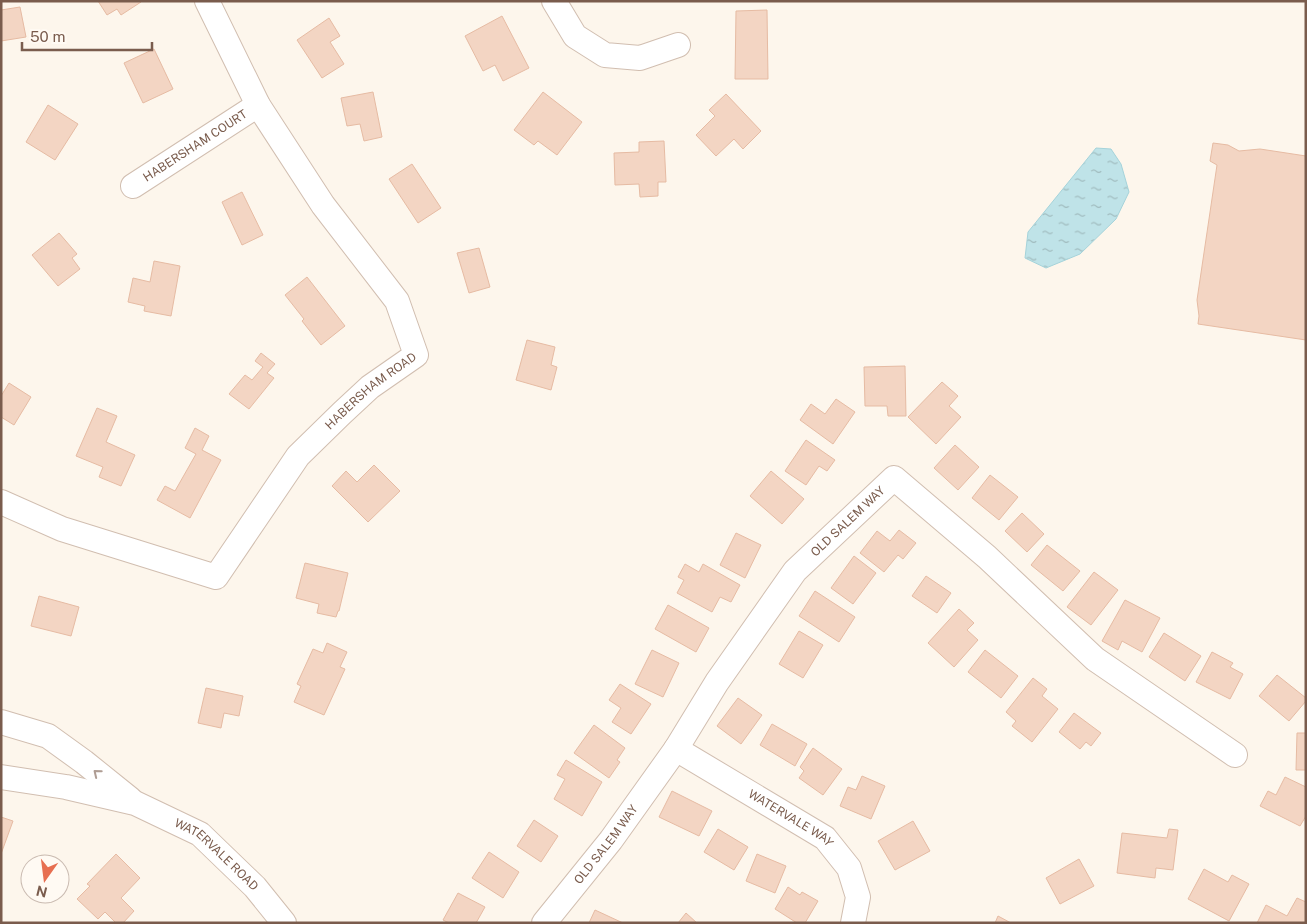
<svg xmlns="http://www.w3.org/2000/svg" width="1307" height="924" font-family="'Public Sans',sans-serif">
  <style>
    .water { fill: url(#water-ripples); stroke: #a5d3da }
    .building { fill: #f3d5c3; stroke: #e6bba3 }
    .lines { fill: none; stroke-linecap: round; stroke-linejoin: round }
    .minor-casing { stroke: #d1beb0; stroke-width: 26 }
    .minor { stroke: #fff; stroke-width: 24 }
    .oneway { stroke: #af9d94 }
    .labels { text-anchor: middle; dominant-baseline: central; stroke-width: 4; stroke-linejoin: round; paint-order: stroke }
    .street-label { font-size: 12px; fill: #7a5c4d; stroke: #fffaf3 }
  </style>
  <defs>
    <pattern id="water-ripples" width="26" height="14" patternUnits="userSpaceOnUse" patternTransform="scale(1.25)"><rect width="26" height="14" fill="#bfe3e8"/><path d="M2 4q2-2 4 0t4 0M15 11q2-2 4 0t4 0" fill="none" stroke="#a0bbbe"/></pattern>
  </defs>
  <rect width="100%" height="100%" fill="#fdf6ec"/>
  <!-- water -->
  <polygon class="water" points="1096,148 1111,149 1121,164 1129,192 1116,219 1080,254 1046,268 1025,258 1028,232"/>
  <!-- building -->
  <g class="building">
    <polygon points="98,1 140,1 141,2 121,15 117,9 107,15"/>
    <polygon points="20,7 26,37 1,41 1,10"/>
    <polygon points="767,10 768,79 735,79 736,11"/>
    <polygon points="502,16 529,68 503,81 495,65 483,71 465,36"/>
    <polygon points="329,18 340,36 330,42 344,64 322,78 297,40"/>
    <polygon points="154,49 173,89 143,103 124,63"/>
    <polygon points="373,92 382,137 364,141 360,124 347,126 341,98"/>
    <polygon points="543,92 582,122 557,155 538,141 534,145 514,130"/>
    <polygon points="726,94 761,131 743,149 734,139 716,156 696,135 715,116 709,110"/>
    <polygon points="48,105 78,124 55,160 26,142"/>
    <polygon points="664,141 666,182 658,182 658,196 640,197 639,184 615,185 614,153 639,152 639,142"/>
    <polygon points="1213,143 1228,145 1239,151 1260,149 1306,156 1306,340 1198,324 1199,316 1197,300 1217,165 1210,161"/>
    <polygon points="412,164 441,208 418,223 389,179"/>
    <polygon points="242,192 263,235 242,245 222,202"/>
    <polygon points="59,233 77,254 72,258 80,269 58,286 32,255"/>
    <polygon points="479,248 490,287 469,293 457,253"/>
    <polygon points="154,261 180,266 171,316 144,311 145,306 128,302 133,278 150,282"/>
    <polygon points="307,277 345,326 321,345 302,321 304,319 285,295"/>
    <polygon points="527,340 555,347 551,365 557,367 551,390 516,380"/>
    <polygon points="261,353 275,364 267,373 274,378 249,409 229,394 245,375 252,380 263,367 255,361"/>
    <polygon points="905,366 906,416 888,416 887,406 865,406 864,367"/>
    <polygon points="942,382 958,396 949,406 961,417 936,444 908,417"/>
    <polygon points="9,383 31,397 14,425 1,417 1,396"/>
    <polygon points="836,399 855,412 833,444 800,420 811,404 825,414"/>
    <polygon points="97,408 117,416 106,442 135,455 121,486 99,477 103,467 76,456"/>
    <polygon points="195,428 209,436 202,450 221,460 190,518 157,500 165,486 175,491 196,454 185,448"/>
    <polygon points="806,440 835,460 827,471 819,466 806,485 785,471"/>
    <polygon points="955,445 979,467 958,490 934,468"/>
    <polygon points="374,465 400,491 368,522 332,486 346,471 357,482"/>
    <polygon points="771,471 804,499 782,524 750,496"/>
    <polygon points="990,475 1018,497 999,520 972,498"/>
    <polygon points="1022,513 1044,534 1027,552 1005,531"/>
    <polygon points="899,530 916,543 903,559 898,555 884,572 860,553 877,531 890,541"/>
    <polygon points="736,533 761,545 745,578 720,565"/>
    <polygon points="1047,545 1080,571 1063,591 1031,565"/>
    <polygon points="854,556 876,573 853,604 831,588"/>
    <polygon points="305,563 348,573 339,611 338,611 336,617 317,613 319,604 296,598"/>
    <polygon points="685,564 699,572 703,564 740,585 731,602 720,597 712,612 677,593 684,580 678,577"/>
    <polygon points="1094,572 1118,590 1091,625 1067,607"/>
    <polygon points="926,576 951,593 937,613 912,596"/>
    <polygon points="815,591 855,617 839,642 799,616"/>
    <polygon points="39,596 79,607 71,636 31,626"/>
    <polygon points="1125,600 1160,618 1142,652 1122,641 1118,650 1102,641"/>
    <polygon points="668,605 709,628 696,652 655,629"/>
    <polygon points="959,609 974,623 967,630 978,640 954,667 928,643"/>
    <polygon points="799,631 823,645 803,678 779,664"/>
    <polygon points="1164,633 1201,656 1185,681 1149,657"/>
    <polygon points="327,643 347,652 340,667 345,669 324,715 294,702 301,686 297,684 313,649 323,653"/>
    <polygon points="652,650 679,663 663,697 635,684"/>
    <polygon points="985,650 1018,676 1001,698 968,672"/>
    <polygon points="1212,652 1233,663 1230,667 1243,674 1230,699 1196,682"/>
    <polygon points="1277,675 1306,698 1306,701 1289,721 1259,696"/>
    <polygon points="1033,678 1047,689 1042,696 1058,709 1032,742 1012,726 1016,721 1006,712"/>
    <polygon points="620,684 651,704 631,734 612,722 621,708 609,700"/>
    <polygon points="206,688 243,696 239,716 224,713 221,728 198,723"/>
    <polygon points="738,698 762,715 741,744 717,726"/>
    <polygon points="1074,713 1101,733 1091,746 1086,742 1080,749 1059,732"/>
    <polygon points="772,724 807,744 795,766 760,745"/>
    <polygon points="594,725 625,748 617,760 620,762 609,778 574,753"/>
    <polygon points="1297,733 1306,733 1306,770 1296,770"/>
    <polygon points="813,748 842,769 823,795 799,778 804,771 800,767"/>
    <polygon points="566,760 602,782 582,816 554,799 565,779 557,775"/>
    <polygon points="862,776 885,786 871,819 840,806 848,787 856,790"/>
    <polygon points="1285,777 1306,787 1306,816 1300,826 1260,806 1268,791 1276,795"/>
    <polygon points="672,791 712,811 699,836 659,817"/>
    <polygon points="1,817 13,821 1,854"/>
    <polygon points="534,820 558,836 541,862 517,846"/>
    <polygon points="913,821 930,851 895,870 878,841"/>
    <polygon points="718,829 748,847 734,870 704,852"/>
    <polygon points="1169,829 1178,830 1173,870 1156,868 1155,878 1117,873 1122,833 1167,838"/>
    <polygon points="489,852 519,872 503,898 472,878"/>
    <polygon points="116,854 140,878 121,898 134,911 123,923 116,923 105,912 98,919 77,899 90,886 87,884"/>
    <polygon points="757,854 786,866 775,893 746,881"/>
    <polygon points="1079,859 1094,886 1060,904 1046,878"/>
    <polygon points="1204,869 1228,882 1232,875 1249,884 1229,921 1188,899"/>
    <polygon points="788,887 800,895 802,892 818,901 805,923 797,923 775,909"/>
    <polygon points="458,893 485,907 476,923 449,923 443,920"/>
    <polygon points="1297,898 1306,902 1306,923 1257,923 1266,905 1287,916"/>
    <polygon points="595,910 623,923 589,923"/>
    <polygon points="686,913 697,923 678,923"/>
    <polygon points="998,916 1011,923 995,923"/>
  </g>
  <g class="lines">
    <defs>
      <g id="minor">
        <polyline points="554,1 575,36 605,55 640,58 678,45"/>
        <path id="s1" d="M133,186L258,105"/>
        <path id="s2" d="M1,502L62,529L216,577L298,456L342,413L370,387L416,355L397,301L323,205L258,105L207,1"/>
        <polyline points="1,722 48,736 84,762 130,799"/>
        <path id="s3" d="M676,749L825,838L849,868L858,897L853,923"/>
        <path id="s4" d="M1,777L66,787L135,803L200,834L255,887L284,923"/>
        <path id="s5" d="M544,923L611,840L676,749L717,682L795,571L894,478L987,557L1095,659L1235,755"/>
      </g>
    </defs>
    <!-- minor casing -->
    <use href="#minor" class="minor-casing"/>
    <!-- minor -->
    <use href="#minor" class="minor"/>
  </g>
  <!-- one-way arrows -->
  <defs><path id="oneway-chevron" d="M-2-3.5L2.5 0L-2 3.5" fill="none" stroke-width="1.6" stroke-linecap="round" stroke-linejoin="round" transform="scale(1.25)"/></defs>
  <use class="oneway" href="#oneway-chevron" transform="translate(97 773) rotate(-141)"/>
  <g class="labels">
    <!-- street labels -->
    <g class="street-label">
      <text stroke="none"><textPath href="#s1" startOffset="74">HABERSHAM COURT</textPath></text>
      <text stroke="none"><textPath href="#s2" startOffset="472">HABERSHAM ROAD</textPath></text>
      <text stroke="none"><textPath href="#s5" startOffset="505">OLD SALEM WAY</textPath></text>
      <text stroke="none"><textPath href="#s3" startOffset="134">WATERVALE WAY</textPath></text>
      <text stroke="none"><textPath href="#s5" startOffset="100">OLD SALEM WAY</textPath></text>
      <text stroke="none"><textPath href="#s4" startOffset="234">WATERVALE ROAD</textPath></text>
    </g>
  </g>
  <!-- border -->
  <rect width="1307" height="924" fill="none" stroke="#7a5c4d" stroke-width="5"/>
  <!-- north arrow -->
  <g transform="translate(45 879) rotate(194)"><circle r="24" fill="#fffaf3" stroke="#cabbb1"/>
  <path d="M0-4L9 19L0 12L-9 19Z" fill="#e76f51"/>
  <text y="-8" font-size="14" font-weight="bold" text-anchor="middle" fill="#7a5c4d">N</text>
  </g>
  <!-- scale -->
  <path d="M22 42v8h130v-8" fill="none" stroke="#7a5c4d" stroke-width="2.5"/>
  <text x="30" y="42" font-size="15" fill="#7a5c4d" stroke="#fffaf3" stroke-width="4" paint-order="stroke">50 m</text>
</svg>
